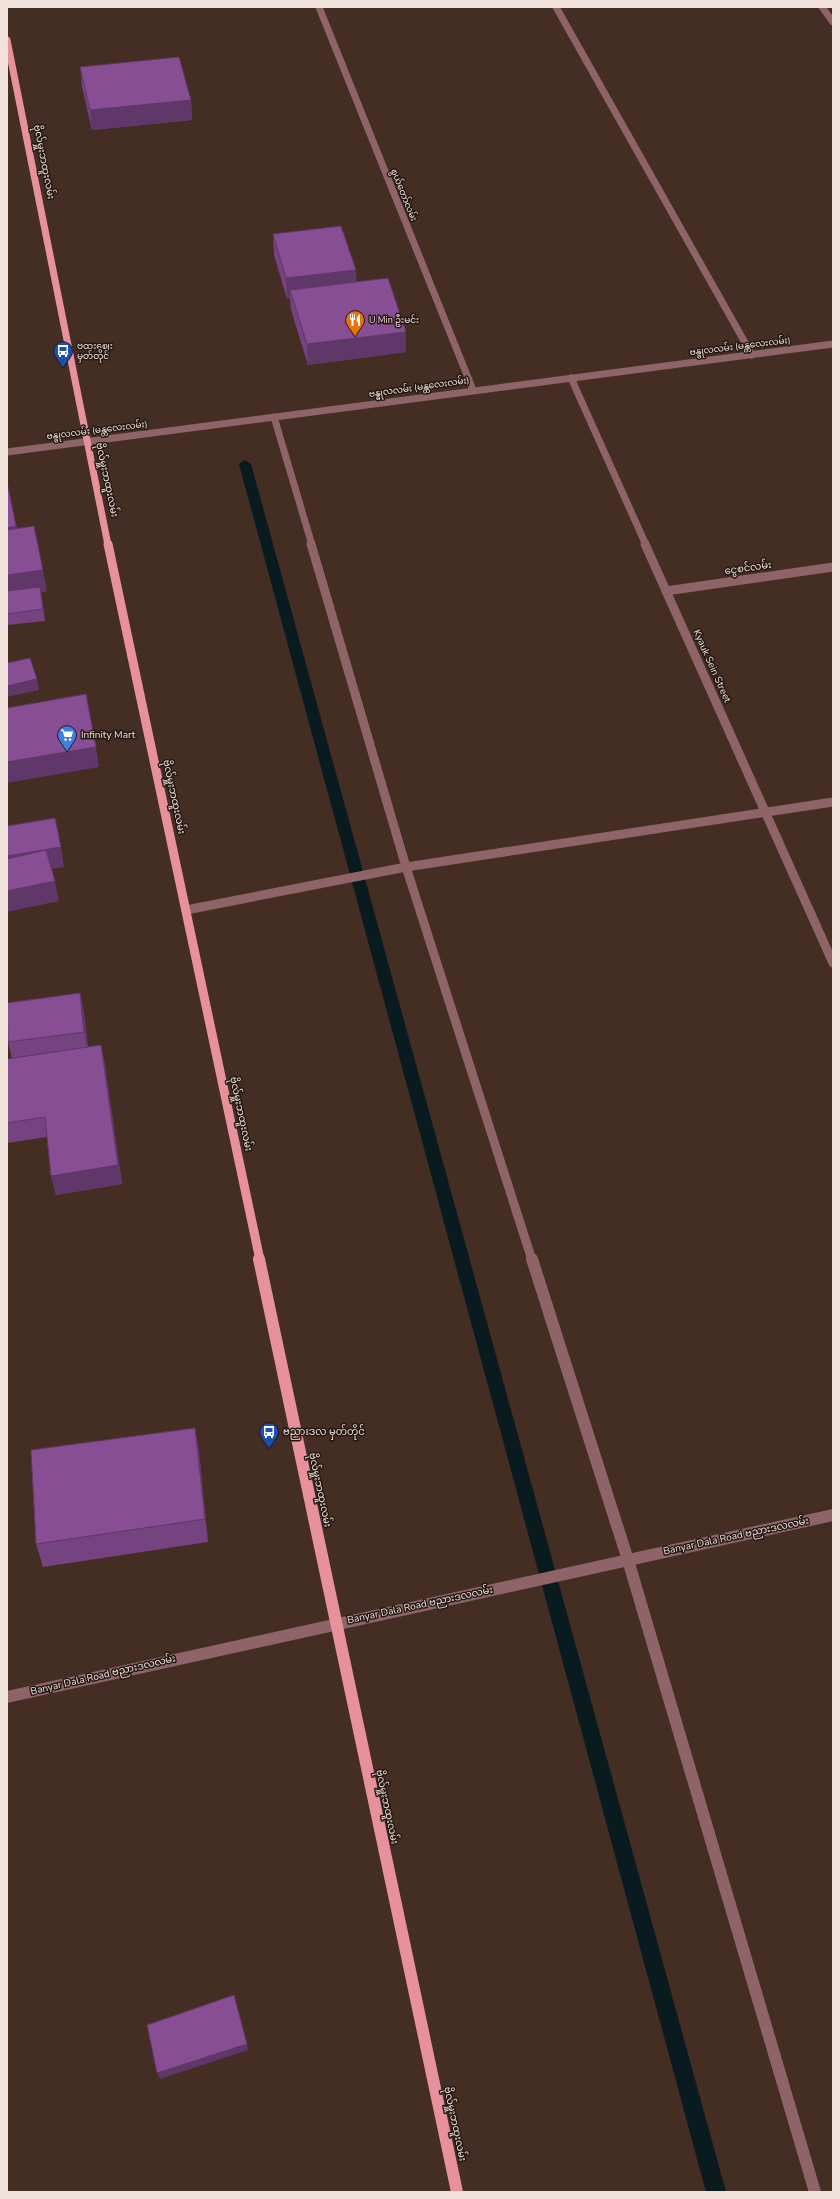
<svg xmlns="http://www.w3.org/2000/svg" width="840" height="2199" font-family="'Nunito Sans','Noto Sans Myanmar',sans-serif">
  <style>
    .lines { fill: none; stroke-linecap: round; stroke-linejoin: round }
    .stream { fill: #091b1f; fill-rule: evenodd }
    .minor-far2 { stroke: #8e6468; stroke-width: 7 }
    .minor-far1 { stroke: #8e6468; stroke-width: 9 }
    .minor { stroke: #8e6468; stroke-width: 12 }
    .major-far2 { stroke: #e7919c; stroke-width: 7 }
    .major-far1 { stroke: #e7919c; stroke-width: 9 }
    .major { stroke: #e7919c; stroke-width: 12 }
    .wall { fill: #75437f }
    .shaded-wall { fill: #5f3768 }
    .building { fill: #884e94; stroke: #5f3768 }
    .labels { text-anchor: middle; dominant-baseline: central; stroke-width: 3; stroke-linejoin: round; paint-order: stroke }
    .far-street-label { font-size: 9px; fill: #f0e1da; stroke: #231813 }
    .far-poi-label { font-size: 9px; fill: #f0e1da; stroke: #231813; text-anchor: start }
    .street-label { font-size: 10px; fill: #f0e1da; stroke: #231813 }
    .poi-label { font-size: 10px; fill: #f0e1da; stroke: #231813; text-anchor: start }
  </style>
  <rect width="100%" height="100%" fill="#442d23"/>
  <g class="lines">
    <!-- stream -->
    <polygon class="stream" points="245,460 251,464 726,2192 706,2192 239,464"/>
    <!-- minor-far2 -->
    <g class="minor-far2">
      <polyline points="319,7 473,390"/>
      <polyline points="556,7 752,355"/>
      <polyline points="822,7 833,22"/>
      <polyline points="571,378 646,545"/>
      <polyline points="274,417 312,545"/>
      <polyline points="7,452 833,344"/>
    </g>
    <!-- minor-far1 -->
    <g class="minor-far1">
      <polyline points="311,544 406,867 532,1260"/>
      <polyline points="645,544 833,963"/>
      <polyline points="666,591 833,567"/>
      <polyline points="186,910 406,867 833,802"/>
    </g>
    <!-- minor -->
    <g class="minor">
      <polyline points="532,1259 628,1560 815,2192"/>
      <polyline points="7,1697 833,1515"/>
    </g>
    <!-- major-far2 -->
    <polyline class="major-far2" points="7,40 108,545"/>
    <!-- major-far1 -->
    <polyline class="major-far1" points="108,544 260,1260"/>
    <!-- major -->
    <polyline class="major" points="259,1259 457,2192"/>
  </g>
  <!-- wall -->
  <g class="wall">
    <polygon points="80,67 191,100 192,120 92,130 82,87"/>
    <polygon points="273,234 356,270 356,282 406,352 308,365 291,310 290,298 287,299 274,255"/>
    <polygon points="7,482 17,529 47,591 41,592 45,621 7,625"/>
    <polygon points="80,993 84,1013 88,1047 101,1045 105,1065 122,1184 56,1195 51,1176 47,1137 7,1143 7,1059 12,1059 8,1042"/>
    <polygon points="195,1428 199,1452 208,1542 43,1567 36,1544"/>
  </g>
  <!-- shaded-wall -->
  <g class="shaded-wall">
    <polygon points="191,100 192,120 92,130 90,110"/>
    <polygon points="356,270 357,290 290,290 290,298 287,299 286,278"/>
    <polygon points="406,332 406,352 308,365 307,344"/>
    <polygon points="16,526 20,547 7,549 7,528"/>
    <polygon points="43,570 47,591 41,592 45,621 43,609 7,597 7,575"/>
    <polygon points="37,679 39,690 7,697 7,686"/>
    <polygon points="96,747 99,767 7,783 7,762"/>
    <polygon points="61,847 64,867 7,877 7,856"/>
    <polygon points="55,881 59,901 7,912 7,891"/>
    <polygon points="80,993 84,1013 88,1052 84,1032"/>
    <polygon points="101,1045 105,1065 122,1184 56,1195 51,1176"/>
    <polygon points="195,1428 199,1452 208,1542 205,1519"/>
    <polygon points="247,2044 248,2050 160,2079 157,2073"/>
  </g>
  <!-- building -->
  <g class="building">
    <polygon points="179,57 191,100 90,110 80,67"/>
    <polygon points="341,226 356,270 286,278 273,234"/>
    <polygon points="388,278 406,332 307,344 290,290"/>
    <polygon points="7,482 16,526 7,528"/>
    <polygon points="34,526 43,570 7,575 7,530"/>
    <polygon points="40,587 43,609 7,614 7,591"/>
    <polygon points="30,658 37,679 7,686 7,663"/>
    <polygon points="86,694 96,747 7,762 7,708"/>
    <polygon points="55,818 61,847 7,856 7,826"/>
    <polygon points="46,850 55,881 7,891 7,859"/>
    <polygon points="80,993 84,1032 8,1042 7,1003"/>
    <polygon points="101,1045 118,1165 51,1176 45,1117 7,1123 7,1059"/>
    <polygon points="195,1428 205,1519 36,1544 31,1450"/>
    <polygon points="234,1995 247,2044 157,2073 147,2025"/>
  </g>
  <!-- icons -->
  <defs>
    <symbol id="restaurant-pin" viewBox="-11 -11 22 30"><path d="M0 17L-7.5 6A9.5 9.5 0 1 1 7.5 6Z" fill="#e8710a" stroke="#231813"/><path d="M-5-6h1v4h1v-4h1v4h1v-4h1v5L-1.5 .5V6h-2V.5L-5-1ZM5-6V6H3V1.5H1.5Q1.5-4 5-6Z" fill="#fff"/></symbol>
    <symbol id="bus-pin" viewBox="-11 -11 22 30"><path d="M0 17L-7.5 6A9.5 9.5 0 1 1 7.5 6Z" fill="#1a4fb4" stroke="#231813"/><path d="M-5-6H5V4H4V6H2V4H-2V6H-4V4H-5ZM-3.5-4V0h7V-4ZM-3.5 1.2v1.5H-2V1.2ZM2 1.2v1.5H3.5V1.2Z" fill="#fff"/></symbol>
    <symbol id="supermarket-pin" viewBox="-11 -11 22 30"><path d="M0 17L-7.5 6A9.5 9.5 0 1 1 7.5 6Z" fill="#3f7fe0" stroke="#231813"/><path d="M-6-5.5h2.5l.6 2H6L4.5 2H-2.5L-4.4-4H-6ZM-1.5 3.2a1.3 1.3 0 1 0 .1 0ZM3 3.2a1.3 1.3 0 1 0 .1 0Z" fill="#fff"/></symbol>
  </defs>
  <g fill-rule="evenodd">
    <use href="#restaurant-pin" x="344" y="309" width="22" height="30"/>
    <use href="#bus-pin" x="52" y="340" width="22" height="30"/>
    <use href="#supermarket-pin" x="56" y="724" width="22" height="30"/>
    <use href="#bus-pin" x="258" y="1421" width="22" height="30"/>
  </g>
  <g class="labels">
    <!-- far-street labels -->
    <g class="far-street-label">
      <text transform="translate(404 195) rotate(68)">စွယ်တော်လမ်း</text>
      <text transform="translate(740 346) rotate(-7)">ဗန္ဓုလလမ်း (မန္တလေးလမ်း)</text>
      <text transform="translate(419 387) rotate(-8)">ဗန္ဓုလလမ်း (မန္တလေးလမ်း)</text>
      <text transform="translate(97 430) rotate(-7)">ဗန္ဓုလလမ်း (မန္တလေးလမ်း)</text>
    </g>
    <!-- far-poi labels -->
    <g class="far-poi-label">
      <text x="369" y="320">U Min ဦးမင်း</text>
      <text x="77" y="346">ဗထူးဈေး<tspan x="77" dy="10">မှတ်တိုင်</tspan></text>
    </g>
    <!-- street labels -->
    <g class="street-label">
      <text transform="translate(44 162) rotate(79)">ဗိုလ်မှူးဘထူးလမ်း</text>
      <text transform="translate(107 480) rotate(78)">ဗိုလ်မှူးဘထူးလမ်း</text>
      <text transform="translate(748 568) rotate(-8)">ငွေစင်လမ်း</text>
      <text transform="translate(712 666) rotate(66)">Kyauk Sein Street</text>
      <text transform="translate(174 797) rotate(78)">ဗိုလ်မှူးဘထူးလမ်း</text>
      <text transform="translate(241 1114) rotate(78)">ဗိုလ်မှူးဘထူးလမ်း</text>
      <text transform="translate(320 1490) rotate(78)">ဗိုလ်မှူးဘထူးလမ်း</text>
      <text transform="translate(736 1536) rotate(-12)">Banyar Dala Road ဗညားဒလလမ်း</text>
      <text transform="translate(420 1605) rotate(-12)">Banyar Dala Road ဗညားဒလလမ်း</text>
      <text transform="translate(103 1675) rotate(-13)">Banyar Dala Road ဗညားဒလလမ်း</text>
      <text transform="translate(387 1807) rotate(78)">ဗိုလ်မှူးဘထူးလမ်း</text>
      <text transform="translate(455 2124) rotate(78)">ဗိုလ်မှူးဘထူးလမ်း</text>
    </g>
    <!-- poi labels -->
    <g class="poi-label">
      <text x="81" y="735">Infinity Mart</text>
      <text x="283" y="1432">ဗညားဒလ မှတ်တိုင်</text>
    </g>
  </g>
  <!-- border -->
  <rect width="840" height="2199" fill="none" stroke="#f0e1da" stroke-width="16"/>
</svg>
